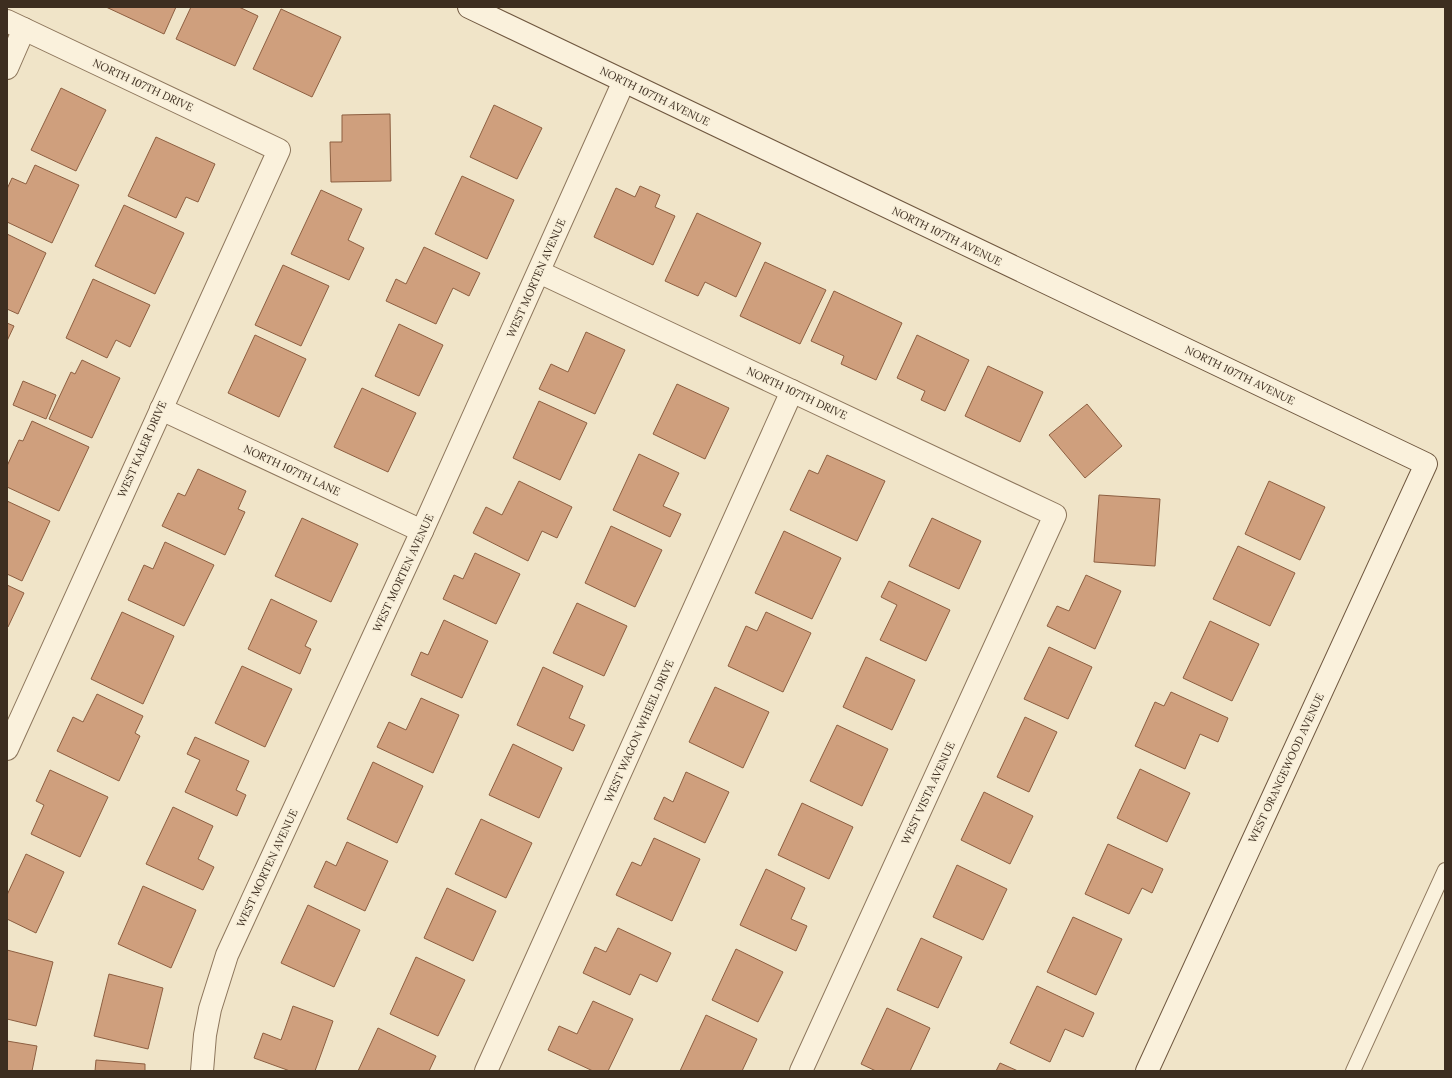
<svg xmlns="http://www.w3.org/2000/svg" width="1452" height="1078" font-family="Lora,serif">
  <style>
    .building { fill: #cf9f7d; stroke: #8d5f41 }
    .lines { fill: none; stroke-linecap: round; stroke-linejoin: round }
    .lane-casing { stroke: #8d765c; stroke-width: 16 }
    .street-casing { stroke: #8d765c; stroke-width: 24 }
    .secondary-casing { stroke: #6f573f; stroke-width: 24 }
    .lane { stroke: #faf1dc; stroke-width: 14 }
    .street { stroke: #faf1dc; stroke-width: 22 }
    .secondary { stroke: #faf1dc; stroke-width: 22 }
    .labels { text-anchor: middle; dominant-baseline: central; stroke-width: 3; stroke-linejoin: round; paint-order: stroke }
    .street-label { font-size: 11px; fill: #3d2e20; stroke: #f7eed8 }
  </style>
  <rect width="100%" height="100%" fill="#f0e4c8"/>
  <!-- building -->
  <g class="building">
    <polygon points="106,7 176,7 164,34"/>
    <polygon points="191,7 239,7 258,16 235,66 176,39"/>
    <polygon points="281,9 341,37 312,97 253,69"/>
    <polygon points="61,88 106,110 76,171 31,150"/>
    <polygon points="494,105 542,128 517,179 470,157"/>
    <polygon points="390,114 391,181 331,182 330,142 342,142 342,115"/>
    <polygon points="156,137 215,164 198,202 186,197 176,218 128,196"/>
    <polygon points="35,165 79,185 52,243 7,222 7,189 12,178 26,184"/>
    <polygon points="462,176 514,200 487,259 435,234"/>
    <polygon points="640,186 660,195 655,207 675,216 653,265 594,237 616,188 635,197"/>
    <polygon points="321,190 362,209 348,240 364,248 349,280 291,254"/>
    <polygon points="124,205 184,233 155,294 95,266"/>
    <polygon points="697,213 761,243 736,297 705,282 698,296 665,281"/>
    <polygon points="7,234 46,253 18,314 7,309"/>
    <polygon points="424,247 480,273 469,296 453,288 436,324 386,301 396,279 406,284"/>
    <polygon points="765,262 826,290 800,344 740,316"/>
    <polygon points="283,265 329,286 301,346 255,325"/>
    <polygon points="93,279 150,305 130,347 116,340 107,358 66,338"/>
    <polygon points="834,291 902,323 876,380 841,364 844,356 811,341"/>
    <polygon points="7,323 14,326 7,341"/>
    <polygon points="399,324 443,345 419,396 375,376"/>
    <polygon points="586,332 625,350 595,414 539,389 551,364 568,372"/>
    <polygon points="255,335 306,359 279,417 228,393"/>
    <polygon points="917,335 969,360 945,411 921,400 925,391 897,378"/>
    <polygon points="82,360 120,378 92,438 49,419 71,372 75,374"/>
    <polygon points="988,366 1043,392 1020,442 965,416"/>
    <polygon points="23,381 56,395 46,419 13,405"/>
    <polygon points="677,384 729,408 705,459 653,434"/>
    <polygon points="362,388 416,413 388,472 334,447"/>
    <polygon points="539,401 587,423 560,480 513,458"/>
    <polygon points="1087,404 1122,446 1085,478 1049,435"/>
    <polygon points="32,421 89,447 59,511 7,487 7,466 19,440 23,441"/>
    <polygon points="639,454 679,473 663,506 681,514 670,537 613,510"/>
    <polygon points="827,455 885,481 857,541 790,510 809,470 818,474"/>
    <polygon points="198,469 246,491 238,509 245,512 225,555 162,526 178,493 185,496"/>
    <polygon points="519,481 572,507 557,538 542,531 528,561 473,533 486,507 502,515"/>
    <polygon points="1269,481 1325,507 1300,560 1245,534"/>
    <polygon points="1099,495 1160,499 1155,566 1094,562"/>
    <polygon points="7,501 50,521 22,581 7,574"/>
    <polygon points="302,518 358,544 331,602 275,576"/>
    <polygon points="932,518 981,541 959,589 909,566"/>
    <polygon points="611,526 662,550 635,607 585,583"/>
    <polygon points="784,531 841,558 812,619 755,593"/>
    <polygon points="165,542 214,565 184,626 128,600 144,565 153,569"/>
    <polygon points="1238,546 1295,573 1270,626 1213,599"/>
    <polygon points="475,553 520,574 496,624 443,599 454,575 463,579"/>
    <polygon points="1086,575 1121,591 1095,649 1047,626 1057,606 1069,611"/>
    <polygon points="889,581 950,610 926,661 880,640 897,605 881,597"/>
    <polygon points="7,585 24,593 8,627 7,626"/>
    <polygon points="271,599 317,621 305,646 311,649 300,674 248,649"/>
    <polygon points="577,603 627,626 604,676 553,653"/>
    <polygon points="122,612 174,636 143,704 91,679"/>
    <polygon points="766,612 811,633 783,692 728,666 746,626 757,631"/>
    <polygon points="444,620 488,641 462,698 411,675 421,652 428,655"/>
    <polygon points="1210,621 1259,644 1232,701 1183,678"/>
    <polygon points="1049,647 1092,667 1068,719 1024,699"/>
    <polygon points="866,657 915,680 892,730 843,707"/>
    <polygon points="242,666 292,689 265,747 215,723"/>
    <polygon points="543,667 583,686 569,718 585,725 573,751 517,725"/>
    <polygon points="715,687 769,712 743,768 689,742"/>
    <polygon points="1171,692 1228,718 1218,742 1200,734 1185,769 1135,746 1155,702 1164,706"/>
    <polygon points="97,694 143,716 135,733 140,736 119,781 57,751 73,717 83,722"/>
    <polygon points="421,698 459,715 433,773 377,747 389,722 406,730"/>
    <polygon points="1025,717 1057,732 1029,792 997,777"/>
    <polygon points="837,725 888,749 862,806 810,781"/>
    <polygon points="195,737 249,761 236,790 246,795 237,816 185,792 200,760 187,754"/>
    <polygon points="513,744 562,768 539,818 489,795"/>
    <polygon points="373,762 423,786 397,843 347,819"/>
    <polygon points="1140,769 1190,793 1167,842 1117,818"/>
    <polygon points="50,770 108,797 80,857 31,834 44,805 36,801"/>
    <polygon points="686,772 729,792 705,843 654,819 664,797 673,802"/>
    <polygon points="984,792 1033,816 1010,864 961,840"/>
    <polygon points="802,803 853,827 829,879 778,855"/>
    <polygon points="173,807 213,826 198,859 214,867 203,890 146,864"/>
    <polygon points="481,819 532,843 506,898 455,874"/>
    <polygon points="654,838 700,859 672,921 616,895 632,862 641,866"/>
    <polygon points="347,842 388,861 365,911 314,887 326,861 336,866"/>
    <polygon points="1108,844 1163,869 1152,893 1142,888 1129,914 1085,894"/>
    <polygon points="26,854 64,872 36,933 7,919 7,895"/>
    <polygon points="957,865 1007,889 983,940 933,917"/>
    <polygon points="766,869 805,888 791,919 807,926 796,951 740,925"/>
    <polygon points="143,886 196,910 171,968 118,944"/>
    <polygon points="447,888 496,911 473,961 424,938"/>
    <polygon points="308,905 360,930 334,987 281,963"/>
    <polygon points="1073,917 1122,939 1096,995 1047,972"/>
    <polygon points="618,928 671,953 657,982 640,974 630,995 583,973 595,947 606,952"/>
    <polygon points="921,938 962,957 938,1008 897,990"/>
    <polygon points="736,949 783,972 758,1022 712,1000"/>
    <polygon points="7,950 53,962 36,1026 7,1019"/>
    <polygon points="416,957 465,980 438,1036 390,1014"/>
    <polygon points="109,974 163,988 148,1049 94,1036"/>
    <polygon points="1037,986 1094,1013 1083,1037 1065,1029 1050,1062 1010,1043"/>
    <polygon points="593,1001 633,1019 608,1071 593,1071 548,1050 559,1026 577,1034"/>
    <polygon points="293,1006 333,1021 315,1071 290,1071 254,1058 263,1033 281,1040"/>
    <polygon points="887,1008 930,1028 910,1071 876,1071 861,1064"/>
    <polygon points="706,1015 757,1039 742,1071 680,1071"/>
    <polygon points="378,1028 436,1056 429,1071 358,1071"/>
    <polygon points="7,1041 37,1046 32,1071 7,1071"/>
    <polygon points="96,1060 145,1064 145,1071 95,1071"/>
    <polygon points="1000,1063 1018,1071 996,1071"/>
  </g>
  <g class="lines">
    <defs>
      <polyline id="lane" points="1353,1071 1445,870"/>
      <g id="street">
        <polyline points="7,21 279,150 7,749"/>
        <polyline points="7,68 24,29"/>
        <polyline points="539,272 1055,515 801,1071"/>
        <polyline points="161,409 422,531"/>
        <polyline points="202,1071 205,1035 210,1009 227,955 422,531 624,81"/>
        <polyline points="486,1071 792,391"/>
      </g>
      <polyline id="secondary" points="469,7 1426,464 1147,1071"/>
    </defs>
    <!-- lane casing -->
    <use href="#lane" class="lane-casing"/>
    <!-- street casing -->
    <use href="#street" class="street-casing"/>
    <!-- secondary casing -->
    <use href="#secondary" class="secondary-casing"/>
    <!-- lane -->
    <use href="#lane" class="lane"/>
    <!-- street -->
    <use href="#street" class="street"/>
    <!-- secondary -->
    <use href="#secondary" class="secondary"/>
  </g>
  <g class="labels">
    <!-- street labels -->
    <g class="street-label">
      <text transform="translate(143 85) rotate(25)">NORTH 107TH DRIVE</text>
      <text transform="translate(655 96) rotate(26)">NORTH 107TH AVENUE</text>
      <text transform="translate(947 236) rotate(26)">NORTH 107TH AVENUE</text>
      <text transform="translate(536 278) rotate(-66)">WEST MORTEN AVENUE</text>
      <text transform="translate(1240 375) rotate(26)">NORTH 107TH AVENUE</text>
      <text transform="translate(797 393) rotate(25)">NORTH 107TH DRIVE</text>
      <text transform="translate(142 449) rotate(-66)">WEST KALER DRIVE</text>
      <text transform="translate(292 470) rotate(25)">NORTH 107TH LANE</text>
      <text transform="translate(403 573) rotate(-65)">WEST MORTEN AVENUE</text>
      <text transform="translate(639 731) rotate(-66)">WEST WAGON WHEEL DRIVE</text>
      <text transform="translate(1286 768) rotate(-65)">WEST ORANGEWOOD AVENUE</text>
      <text transform="translate(928 793) rotate(-65)">WEST VISTA AVENUE</text>
      <text transform="translate(267 868) rotate(-65)">WEST MORTEN AVENUE</text>
    </g>
  </g>
  <!-- border -->
  <rect width="1452" height="1078" fill="none" stroke="#3d2e20" stroke-width="16"/>
</svg>
